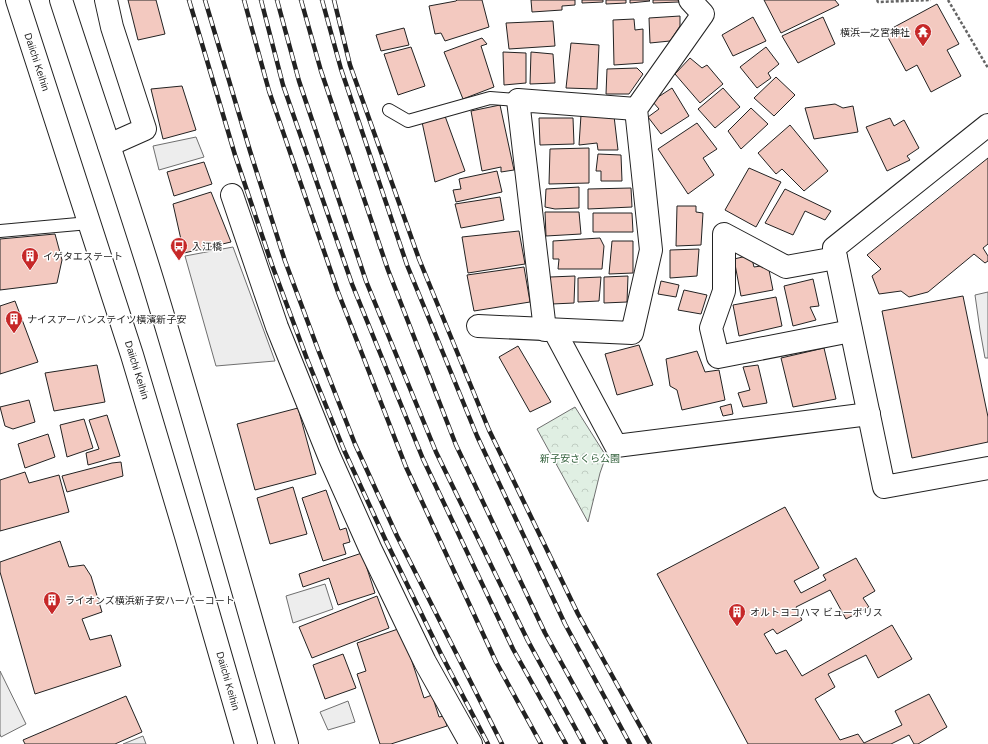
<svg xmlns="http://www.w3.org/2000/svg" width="988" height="744" font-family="Helvetica,'Noto Sans JP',sans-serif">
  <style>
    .park { fill: url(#park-crowns); stroke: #6f6f6f }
    .parking { fill: #ededed; stroke: #6f6f6f }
    .building { fill: #f3c9c0; stroke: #222 }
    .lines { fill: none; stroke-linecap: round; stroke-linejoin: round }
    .lane-casing { stroke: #222; stroke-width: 14 }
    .street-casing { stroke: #222; stroke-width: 24 }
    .highway-casing { stroke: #222; stroke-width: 24 }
    .path { stroke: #646464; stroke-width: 2.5; stroke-dasharray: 3 2; stroke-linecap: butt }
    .lane { stroke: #fff; stroke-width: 12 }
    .street { stroke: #fff; stroke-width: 22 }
    .highway { stroke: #fff; stroke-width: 22 }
    .rail-casing { stroke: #222; stroke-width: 4.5 }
    .rail { stroke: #fff; stroke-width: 3; stroke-dasharray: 9; stroke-linecap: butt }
    .labels { text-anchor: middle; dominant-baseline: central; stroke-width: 3; stroke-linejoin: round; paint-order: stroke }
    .poi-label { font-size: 10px; fill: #222; stroke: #fff; text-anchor: start }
    .street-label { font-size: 10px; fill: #222; stroke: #fff }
    .park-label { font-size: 10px; fill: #2f5e38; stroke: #fff }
  </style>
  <defs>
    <pattern id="park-crowns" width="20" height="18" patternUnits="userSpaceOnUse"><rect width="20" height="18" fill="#e0efe3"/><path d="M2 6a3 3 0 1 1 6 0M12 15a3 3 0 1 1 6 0" fill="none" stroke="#c0cdc2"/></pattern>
  </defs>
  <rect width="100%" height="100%" fill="#fff"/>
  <!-- park -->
  <polygon class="park" points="575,407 606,456 600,473 588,522 537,429"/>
  <!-- parking -->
  <g class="parking">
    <polygon points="196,137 204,157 159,170 153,146"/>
    <polygon points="233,247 275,361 216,366 185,256"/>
    <polygon points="988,292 988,358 985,358 980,330 975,295"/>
    <polygon points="325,584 333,609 293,623 286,596"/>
    <polygon points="0,671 26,724 1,737 0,734"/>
    <polygon points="348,701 355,722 328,730 320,712"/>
    <polygon points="143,736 146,744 123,744"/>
  </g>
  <!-- building -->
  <g class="building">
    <polygon points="128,0 156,0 165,34 138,40"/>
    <polygon points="457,0 482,0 489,27 445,41 441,33 435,34 429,6 456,1"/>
    <polygon points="531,0 575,0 575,5 562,6 562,10 532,12"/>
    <polygon points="582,0 603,0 603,2 582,3"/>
    <polygon points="606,0 626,0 626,3 606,4"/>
    <polygon points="630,0 649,0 650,1 630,3"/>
    <polygon points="653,0 678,0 679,2 653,3"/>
    <polygon points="764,0 835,0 839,5 781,33"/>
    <polygon points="937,4 959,44 947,50 961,76 931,92 917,65 906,71 885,32"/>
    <polygon points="680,16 680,26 670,41 650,43 649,18"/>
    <polygon points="753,17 766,41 733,56 722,35"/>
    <polygon points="823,17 835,44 798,63 782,36"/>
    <polygon points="634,19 635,30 643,29 643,63 614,65 613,20"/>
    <polygon points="553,21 555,46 509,49 506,23"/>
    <polygon points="404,28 409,45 381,51 376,35"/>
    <polygon points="482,38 487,44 481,46 494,87 463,99 444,52"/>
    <polygon points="571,43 599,45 597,89 566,88"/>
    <polygon points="411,47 425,86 398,95 384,54"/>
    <polygon points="766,47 779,64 768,73 771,78 757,88 740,67"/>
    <polygon points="503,52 526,53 526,83 504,85"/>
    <polygon points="531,52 553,54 555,83 530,84"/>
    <polygon points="690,58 702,68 707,65 723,84 700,103 675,74"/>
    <polygon points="637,68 643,74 629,94 606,94 607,69"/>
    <polygon points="776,77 795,95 774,116 754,98"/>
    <polygon points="182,86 196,130 163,139 151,89"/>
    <polygon points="672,88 689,116 661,134 648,117 659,109 652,101"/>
    <polygon points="723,88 740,107 715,128 698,109"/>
    <polygon points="835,104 843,108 853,106 858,132 814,139 805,108"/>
    <polygon points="500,105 514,170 501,172 501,167 482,171 471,111"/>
    <polygon points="751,108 768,124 741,149 728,131"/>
    <polygon points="581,115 614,116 618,150 598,150 597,143 579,145"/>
    <polygon points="445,116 465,171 435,182 422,122"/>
    <polygon points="539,118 573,118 574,144 540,145"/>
    <polygon points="890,118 894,126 904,120 919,148 907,156 910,160 887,171 866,127"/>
    <polygon points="697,123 717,149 703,158 714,175 688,194 658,149"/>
    <polygon points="790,125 828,171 804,191 782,169 776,174 758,153"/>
    <polygon points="589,148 589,183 549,184 550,149"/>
    <polygon points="598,154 621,155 622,181 601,181 601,171 596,171"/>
    <polygon points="988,158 988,244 983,248 988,256 988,261 985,263 974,254 928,292 909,297 901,291 879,294 872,276 881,269 867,255"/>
    <polygon points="204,162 212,184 174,196 167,172"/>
    <polygon points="749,168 781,182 756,227 725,210"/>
    <polygon points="497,171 502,192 456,202 453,190 461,189 459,179"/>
    <polygon points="579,187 579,208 555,209 545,207 546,189"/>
    <polygon points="631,188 632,207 588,209 588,189"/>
    <polygon points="785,189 831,211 825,220 805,211 793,235 765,223"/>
    <polygon points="211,192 231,242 184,253 173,204"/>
    <polygon points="500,197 504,220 461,228 455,204"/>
    <polygon points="677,206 696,206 696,212 703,213 701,245 676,246"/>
    <polygon points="545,212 579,212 581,234 546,236"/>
    <polygon points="593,213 632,213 633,232 593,232"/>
    <polygon points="519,231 525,264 468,273 462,237"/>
    <polygon points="55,234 62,260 57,283 0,290 0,239"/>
    <polygon points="600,238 604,246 602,269 558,269 559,259 553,259 553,241"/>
    <polygon points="612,241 633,241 633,273 609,274"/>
    <polygon points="699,249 697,276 670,278 670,250"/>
    <polygon points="751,255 754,267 768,265 773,290 741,296 734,259"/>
    <polygon points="524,267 530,302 474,311 467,275"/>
    <polygon points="575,276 574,303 552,304 550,277"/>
    <polygon points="628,276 627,302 604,303 604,277"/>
    <polygon points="601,277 599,301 578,302 578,278"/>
    <polygon points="813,279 819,306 810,307 816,320 793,326 784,286"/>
    <polygon points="661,281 679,285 676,297 658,294"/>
    <polygon points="684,290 707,295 701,314 678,310"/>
    <polygon points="963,296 988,417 988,442 912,458 882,311"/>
    <polygon points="776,297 782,326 739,336 733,305"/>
    <polygon points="15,301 38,362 0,374 0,306"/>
    <polygon points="639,345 653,385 617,395 605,354"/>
    <polygon points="518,346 551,402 530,412 499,357"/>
    <polygon points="824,348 836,399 793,407 781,358"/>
    <polygon points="697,351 705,372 719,370 725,400 682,410 677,390 670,386 666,359"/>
    <polygon points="97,365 105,402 54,411 45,373"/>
    <polygon points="758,365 767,403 743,407 738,393 750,390 743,367"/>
    <polygon points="29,400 35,422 13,429 5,426 0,407"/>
    <polygon points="731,404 733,414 723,416 720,407"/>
    <polygon points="298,408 316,474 255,490 237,424"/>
    <polygon points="107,415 120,456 88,465 86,453 99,449 89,420"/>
    <polygon points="84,419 93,448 67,457 60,425"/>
    <polygon points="48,434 55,457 25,468 18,444"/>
    <polygon points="121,462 123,476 67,492 62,476 112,463"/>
    <polygon points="25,472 29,483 59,475 69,512 0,531 0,480"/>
    <polygon points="293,487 307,534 270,544 257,498"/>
    <polygon points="326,490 340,530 346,528 350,542 343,544 346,554 323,561 302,498"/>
    <polygon points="785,507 819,568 794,581 801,593 826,580 823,575 856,558 875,591 863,598 869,607 846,619 830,590 796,607 802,620 777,634 773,629 764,634 776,654 786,650 802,676 892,625 912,659 878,678 866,655 828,674 835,687 815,699 840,740 858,734 864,743 902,725 895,711 929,694 947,727 918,744 914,744 909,735 891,744 748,744 657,574"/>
    <polygon points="60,541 69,567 84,565 91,576 102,612 82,619 90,640 111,635 121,666 35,694 0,572 0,562"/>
    <polygon points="362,553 375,593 338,605 329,578 303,587 299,574"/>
    <polygon points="377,596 389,628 312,658 299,627"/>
    <polygon points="401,628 424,698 432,695 439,717 444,716 447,726 391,744 380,744 357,674 366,671 357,643"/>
    <polygon points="343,654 356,688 325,699 313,665"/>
    <polygon points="126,696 142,732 115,744 25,744 23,740"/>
  </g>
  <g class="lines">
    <defs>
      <g id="lane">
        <polyline points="389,110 408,121 490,98 518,100"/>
        <polyline points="0,231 89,223"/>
      </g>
      <g id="street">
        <polyline points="106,0 112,27 145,129 109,145"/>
        <polyline points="988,125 834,248 884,487 988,468"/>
        <polyline points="232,195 277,327 329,456 370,548 425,662 471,744"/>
        <polyline points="836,258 786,267 724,234 724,291 711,328 718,357 851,331"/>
        <polyline points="478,326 632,333 651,250 636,109 703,14 690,0"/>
        <polyline points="545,330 518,100 636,109"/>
        <polyline points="554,330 616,446 869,414"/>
      </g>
      <g id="highway">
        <polyline points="17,0 132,355 186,536 246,744"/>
        <path d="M61,0C91,93 123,185 152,279C199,433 242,589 287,744"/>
      </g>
    </defs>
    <!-- lane casing -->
    <use href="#lane" class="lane-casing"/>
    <!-- street casing -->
    <use href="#street" class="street-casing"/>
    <!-- highway casing -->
    <use href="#highway" class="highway-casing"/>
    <!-- path -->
    <g class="path">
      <polyline points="877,0 878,2 931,0"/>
      <polyline points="948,0 988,68"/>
    </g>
    <!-- lane -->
    <use href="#lane" class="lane"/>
    <!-- street -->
    <use href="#street" class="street"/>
    <!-- highway -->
    <use href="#highway" class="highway"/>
    <defs>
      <g id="rail">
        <polyline points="189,0 235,155 272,265 307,359 344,450 386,541 441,654 488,744"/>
        <polyline points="205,0 250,151 285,261 319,352 355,444 397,536 502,744"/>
        <polyline points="244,0 269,91 338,292 406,467 496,662 541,744"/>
        <polyline points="261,0 283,85 352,284 423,459 513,649 566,744"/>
        <polyline points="277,0 299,81 366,281 436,452 528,641 584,744"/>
        <polyline points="301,0 321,71 388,270 456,445 545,633 606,744"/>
        <polyline points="322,0 341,69 407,265 477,436 565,624 630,744"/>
        <polyline points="334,0 350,65 419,259 489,430 578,614 650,744"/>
      </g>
    </defs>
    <!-- rail casing -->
    <use href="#rail" class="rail-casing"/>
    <!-- rail -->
    <use href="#rail" class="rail"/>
  </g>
  <!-- icons -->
  <defs>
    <symbol id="temple-pin" viewBox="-11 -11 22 30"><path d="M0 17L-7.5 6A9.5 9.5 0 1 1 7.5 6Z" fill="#c62828" stroke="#fff"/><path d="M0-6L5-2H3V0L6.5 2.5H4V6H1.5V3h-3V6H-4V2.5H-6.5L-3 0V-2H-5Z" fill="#fff"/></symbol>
    <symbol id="bus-pin" viewBox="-11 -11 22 30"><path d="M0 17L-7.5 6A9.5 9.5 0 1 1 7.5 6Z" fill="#c62828" stroke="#fff"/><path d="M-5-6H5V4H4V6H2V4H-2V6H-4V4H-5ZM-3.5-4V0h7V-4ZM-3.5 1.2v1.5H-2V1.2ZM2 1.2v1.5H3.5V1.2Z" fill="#fff"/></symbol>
    <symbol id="building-pin" viewBox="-11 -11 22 30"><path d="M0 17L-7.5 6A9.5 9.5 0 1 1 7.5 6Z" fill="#c62828" stroke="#fff"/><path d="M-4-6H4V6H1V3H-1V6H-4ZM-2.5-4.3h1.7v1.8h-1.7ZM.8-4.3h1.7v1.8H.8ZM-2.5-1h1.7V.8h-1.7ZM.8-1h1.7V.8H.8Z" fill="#fff"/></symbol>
  </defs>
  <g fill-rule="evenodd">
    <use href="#temple-pin" x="913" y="22" width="20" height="27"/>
    <use href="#bus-pin" x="169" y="236" width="20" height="27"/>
    <use href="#building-pin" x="20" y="246" width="20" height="27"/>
    <use href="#building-pin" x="4" y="309" width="20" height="27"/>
    <use href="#building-pin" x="42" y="590" width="20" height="27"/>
    <use href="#building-pin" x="727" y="602" width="20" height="27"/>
  </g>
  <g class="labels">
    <!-- poi labels -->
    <g class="poi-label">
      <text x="910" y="32" text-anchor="end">横浜一之宮神社</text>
      <text x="192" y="246">入江橋</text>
      <text x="43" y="256">イゲタエステート</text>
      <text x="27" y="319">ナイスアーバンステイツ横濱新子安</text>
      <text x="65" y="600">ライオンズ横浜新子安ハーバーコート</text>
      <text x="750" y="612">オルトヨコハマ ビューポリス</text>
    </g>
    <!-- street labels -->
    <g class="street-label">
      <text transform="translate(37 62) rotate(72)">Daiichi Keihin</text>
      <text transform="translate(137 370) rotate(73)">Daiichi Keihin</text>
      <text transform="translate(228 681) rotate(74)">Daiichi Keihin</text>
    </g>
    <!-- park labels -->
    <g class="park-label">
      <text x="580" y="458">新子安さくら公園</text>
    </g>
  </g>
</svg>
